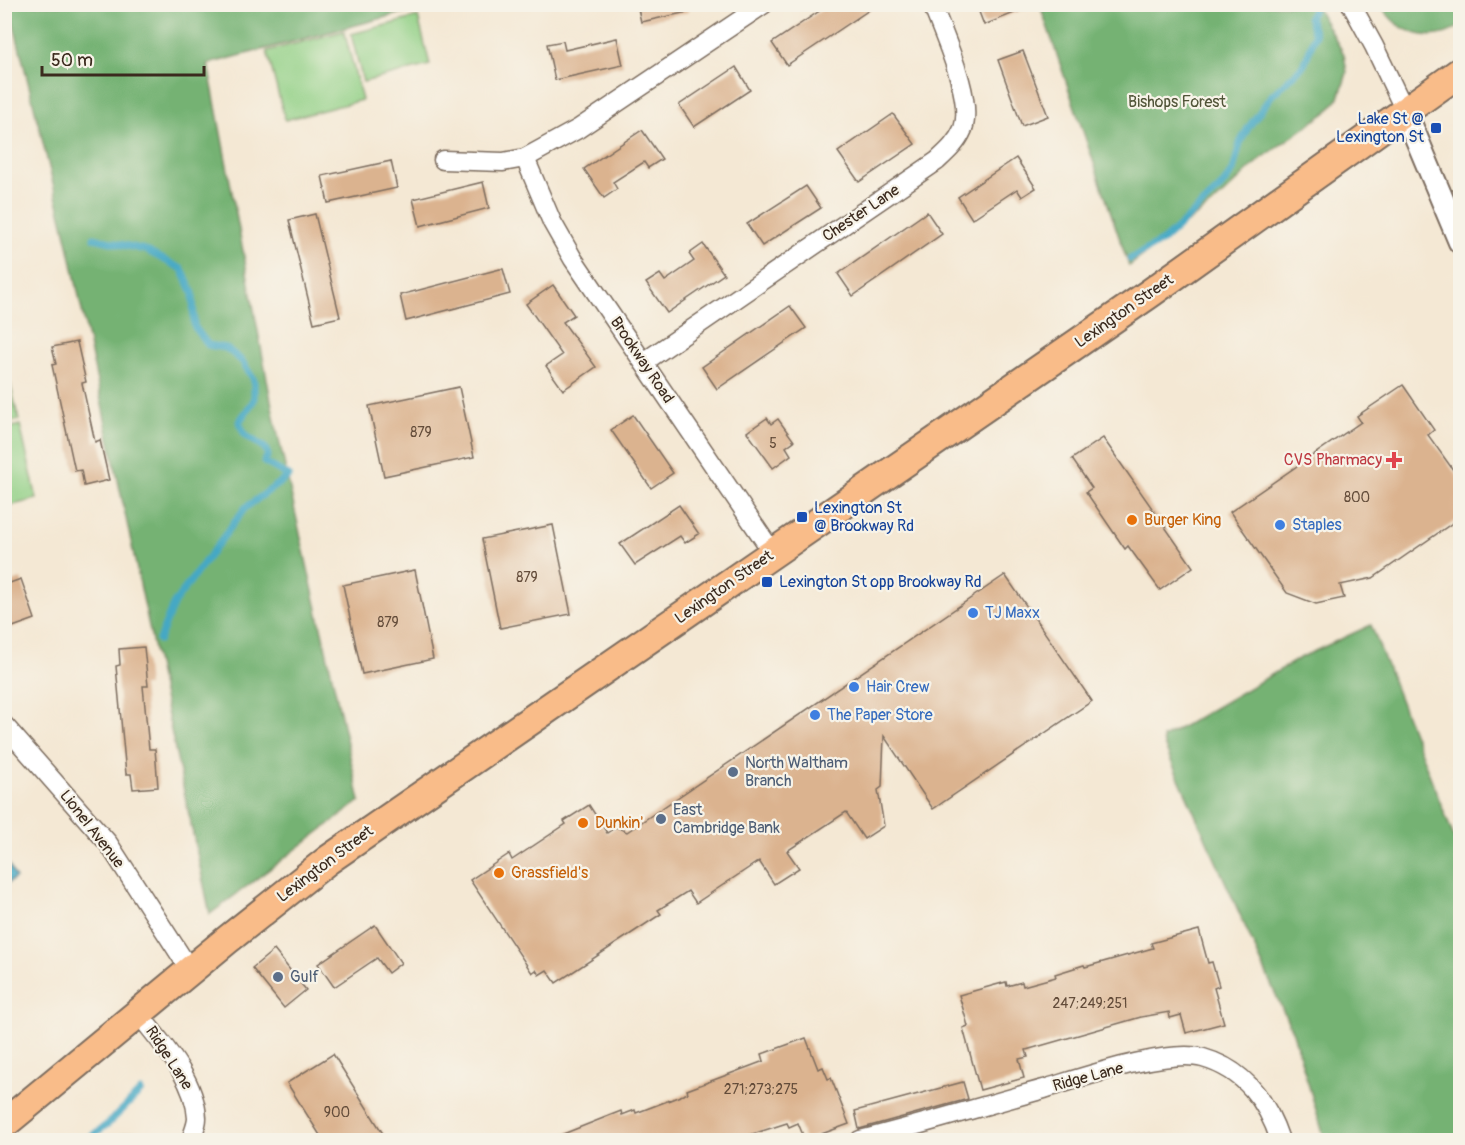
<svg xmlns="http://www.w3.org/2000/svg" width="1465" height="1145" font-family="Pangolin,sans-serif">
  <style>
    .green { fill: #92d086; stroke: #667d52; stroke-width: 1.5 }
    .forest { fill: #75b273; stroke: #586e48; stroke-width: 1.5 }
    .water { fill: #44a8c4; stroke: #406971; stroke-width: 1.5 }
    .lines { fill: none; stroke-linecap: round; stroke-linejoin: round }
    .stream { stroke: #44a8c4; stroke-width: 7 }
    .building { fill: #dbb38f }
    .minor-casing { stroke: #7c6c5e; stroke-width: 21 }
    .tertiary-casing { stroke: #7c6c5e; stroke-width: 26 }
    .primary-casing { stroke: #7c6c5e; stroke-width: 32 }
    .minor { stroke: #fff; stroke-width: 18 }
    .tertiary { stroke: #fff; stroke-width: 22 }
    .primary { stroke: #f9bc89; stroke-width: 28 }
    .transit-dot { fill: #1a4fb4; stroke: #f7f3e8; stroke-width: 2 }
    .health-dot { fill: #e0444e; stroke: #f7f3e8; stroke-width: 2 }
    .food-dot { fill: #e8710a; stroke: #f7f3e8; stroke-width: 2 }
    .shop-dot { fill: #3f7fe0; stroke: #f7f3e8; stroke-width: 2 }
    .service-dot { fill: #5c6f8a; stroke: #f7f3e8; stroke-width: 2 }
    .labels { text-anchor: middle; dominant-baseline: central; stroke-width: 4.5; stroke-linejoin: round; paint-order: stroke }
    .number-label { font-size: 14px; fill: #634c3a }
    .park-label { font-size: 16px; fill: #515438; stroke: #f7f3e8 }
    .transit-label { font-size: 16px; fill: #164399; stroke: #f7f3e8; text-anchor: start }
    .street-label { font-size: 16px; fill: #3b2a1e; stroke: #f7f3e8 }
    .health-label { font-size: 16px; fill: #be3a42; stroke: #f7f3e8; text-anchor: end }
    .food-label { font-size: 16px; fill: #c56008; stroke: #f7f3e8; text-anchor: start }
    .shop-label { font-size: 16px; fill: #366cbe; stroke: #f7f3e8; text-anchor: start }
    .service-label { font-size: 16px; fill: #4e5e75; stroke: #f7f3e8; text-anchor: start }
  </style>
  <rect width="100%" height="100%" fill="#f7f3e8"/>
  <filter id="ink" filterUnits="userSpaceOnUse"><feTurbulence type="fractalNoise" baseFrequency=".0167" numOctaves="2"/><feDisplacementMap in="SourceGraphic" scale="12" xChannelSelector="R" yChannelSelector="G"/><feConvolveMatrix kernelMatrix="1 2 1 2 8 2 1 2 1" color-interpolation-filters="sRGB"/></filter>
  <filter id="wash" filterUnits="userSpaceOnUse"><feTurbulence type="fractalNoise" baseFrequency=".008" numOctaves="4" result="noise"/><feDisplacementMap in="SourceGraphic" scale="24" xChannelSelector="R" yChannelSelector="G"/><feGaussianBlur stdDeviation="1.35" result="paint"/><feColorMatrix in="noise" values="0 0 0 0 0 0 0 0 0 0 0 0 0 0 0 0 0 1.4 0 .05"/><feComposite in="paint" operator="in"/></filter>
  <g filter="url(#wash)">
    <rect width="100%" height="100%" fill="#f4e8d4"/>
    <!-- green -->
    <g class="green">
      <polygon points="418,17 430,65 363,82 351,34"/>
      <polygon points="344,31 362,100 285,120 267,51"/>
      <polygon points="4,375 10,383 19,420 5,424"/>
      <polygon points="20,425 37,499 5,507 5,429"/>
      <polygon points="134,1132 147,1140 115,1140 123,1134"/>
    </g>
    <!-- forest -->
    <g class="forest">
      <polygon points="9,5 432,5 208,64 275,422 360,801 210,914 67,240"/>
      <polygon points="1040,5 1315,5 1344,54 1347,73 1339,98 1328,111 1258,161 1216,201 1129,266"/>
      <path d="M1381,5H1460V26C1432,46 1397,33 1381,5Z"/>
      <polygon points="1371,625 1460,853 1460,1140 1325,1140 1293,1033 1164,745 1163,738 1302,657"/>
    </g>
    <!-- water -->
    <polygon class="water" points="5,858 16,878 5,885 4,885"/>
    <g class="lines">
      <!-- stream -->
      <g class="stream">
        <polyline points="94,238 145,250 182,269 193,293 194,326 208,345 226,348 242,361 254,380 254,400 239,422 245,435 265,448 268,455 264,462 289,476 245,508 174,603 159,640"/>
        <polyline points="1130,259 1164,240 1220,188 1233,171 1240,143 1248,128 1271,96 1304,65 1315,35 1309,17 1317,4"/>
        <polyline points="86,1140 109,1123 141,1091"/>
      </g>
    </g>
    <g id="blocks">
      <!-- building -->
      <g class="building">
        <polygon points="637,4 687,4 688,12 641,22"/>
        <polygon points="830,4 878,4 787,65 772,43"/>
        <polygon points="976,4 1032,4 1032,6 984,25"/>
        <polygon points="617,38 623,65 555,80 547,44 563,41 565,50"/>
        <polygon points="1023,51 1048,116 1022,126 998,60"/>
        <polygon points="736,67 750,90 694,127 679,105"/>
        <polygon points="893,114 915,144 859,182 838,152"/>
        <polygon points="642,130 662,159 648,168 644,162 613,182 617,189 604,198 584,169"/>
        <polygon points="1016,158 1036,188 1022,197 1017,189 972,219 958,197"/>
        <polygon points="391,161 397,188 328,203 322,176"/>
        <polygon points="483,182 489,208 420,226 413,199"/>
        <polygon points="806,186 821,208 762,246 747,224"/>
        <polygon points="927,212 942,234 853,296 838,274"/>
        <polygon points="315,214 340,317 314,323 289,220"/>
        <polygon points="703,244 724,274 667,313 646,283 660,274 665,281 694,261 689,254"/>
        <polygon points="500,269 503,269 510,294 406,321 400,295"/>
        <polygon points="553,285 574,315 563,322 596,367 563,390 546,366 562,355 526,304"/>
        <polygon points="790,306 806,328 717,389 702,367"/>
        <polygon points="77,342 86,382 82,383 95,442 100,440 109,480 84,486 81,470 75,471 52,365 56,364 52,347"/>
        <polygon points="1403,385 1434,430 1428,435 1461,481 1461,517 1373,578 1340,585 1344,598 1316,604 1287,593 1230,512 1361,422 1357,416"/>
        <polygon points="459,387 474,457 384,476 369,406"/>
        <polygon points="633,415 673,473 651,488 611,430"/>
        <polygon points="767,418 771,424 778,419 794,441 786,447 791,455 773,468 747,432"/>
        <polygon points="1103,438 1193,567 1160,590 1128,546 1125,549 1086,492 1092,488 1072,459"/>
        <polygon points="679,505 699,534 685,543 680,536 635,565 620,544"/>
        <polygon points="553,525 571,614 500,628 482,539"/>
        <polygon points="415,570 433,659 362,674 343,585"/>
        <polygon points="1005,575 1092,701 933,809 884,736 882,787 878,790 884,826 864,839 846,812 787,851 799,868 774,884 759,861 696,903 688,891 658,910 661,914 556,983 547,970 539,975 536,970 532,973 470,880 509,854 512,860 566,824 564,821 589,805 607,833 616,827 627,832"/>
        <polygon points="21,579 35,619 10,628 4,613 4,585"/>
        <polygon points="144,647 148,686 143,686 149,749 155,749 158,787 133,789 131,774 126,774 116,666 120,665 119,649"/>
        <polygon points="375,925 401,963 388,973 377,958 334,987 318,964"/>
        <polygon points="1199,930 1208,963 1212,962 1219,986 1214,988 1224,1023 1186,1033 1181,1015 1170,1018 1169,1012 1141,1017 1026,1050 1028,1057 1019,1059 1024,1078 980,1090 963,1028 968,1026 959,995 1006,982 1007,986 1022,982 1023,986 1056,977 1055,974 1084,965 1085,967 1153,948 1151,943"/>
        <polygon points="274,950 306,990 284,1008 252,968"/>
        <polygon points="806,1038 818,1069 823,1067 828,1079 831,1078 849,1124 805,1140 798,1123 789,1127 787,1123 734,1140 548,1140 621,1111 622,1115 635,1110 636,1113 670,1100 688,1093 687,1090 764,1061 762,1054"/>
        <polygon points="333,1054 387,1140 323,1140 287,1083"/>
        <polygon points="963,1082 968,1099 859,1129 855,1111"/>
      </g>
    </g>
  </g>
  <g filter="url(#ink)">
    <use href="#blocks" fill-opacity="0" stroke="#7c6c5e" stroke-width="1.5"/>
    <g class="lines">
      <defs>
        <g id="minor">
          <polyline points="1351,4 1374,46 1405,111"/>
          <polyline points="525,158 552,222 573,259 773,553"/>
          <polyline points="443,160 503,162 525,158 578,129 764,4"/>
          <path d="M644,362L937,161C948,151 957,143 963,129C974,98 943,35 932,4"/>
          <polyline points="4,725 108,843 190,970"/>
          <path d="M138,1013C161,1043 195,1078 197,1118C197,1125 193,1133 191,1140"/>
          <path d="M860,1140C921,1125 982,1106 1044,1089C1081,1078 1168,1048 1203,1058C1245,1070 1267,1101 1280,1140"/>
        </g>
        <polyline id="tertiary" points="1405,111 1460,242"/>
        <polyline id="primary" points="4,1124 227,940 328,860 1149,294 1460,72"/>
      </defs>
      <!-- minor casing -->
      <use href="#minor" class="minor-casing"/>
      <!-- tertiary casing -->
      <use href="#tertiary" class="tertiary-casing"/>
      <!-- primary casing -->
      <use href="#primary" class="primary-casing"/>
      <!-- minor -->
      <use href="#minor" class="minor"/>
      <!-- tertiary -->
      <use href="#tertiary" class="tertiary"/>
      <!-- primary -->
      <use href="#primary" class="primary"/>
    </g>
  </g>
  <!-- markers -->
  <g class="transit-dot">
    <rect x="1430" y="122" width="12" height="12" rx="3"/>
    <rect x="796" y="511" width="12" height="12" rx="3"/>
    <rect x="761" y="576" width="12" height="12" rx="3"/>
  </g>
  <path class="health-dot" d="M1391 451h6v6h6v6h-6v6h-6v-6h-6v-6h6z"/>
  <g class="food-dot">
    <circle cx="1132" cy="520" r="6"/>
    <circle cx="583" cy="823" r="6"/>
    <circle cx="499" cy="873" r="6"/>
  </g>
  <g class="shop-dot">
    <circle cx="1280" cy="525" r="6"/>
    <circle cx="973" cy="613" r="6"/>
    <circle cx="854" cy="687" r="6"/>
    <circle cx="815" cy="715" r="6"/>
  </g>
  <g class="service-dot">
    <circle cx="733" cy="772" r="6"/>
    <circle cx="661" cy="819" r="6"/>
    <circle cx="278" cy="977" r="6"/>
  </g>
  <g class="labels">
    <!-- number labels -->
    <g class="number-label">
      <text x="421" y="432">879</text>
      <text x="773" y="443">5</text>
      <text x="1357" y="497">800</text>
      <text x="527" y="577">879</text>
      <text x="388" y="622">879</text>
      <text x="1090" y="1003">247;249;251</text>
      <text x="761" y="1089">271;273;275</text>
      <text x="337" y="1112">900</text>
    </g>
    <!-- park labels -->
    <g class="park-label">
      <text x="1177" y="102">Bishops Forest</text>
    </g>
    <!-- transit labels -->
    <g class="transit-label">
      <text x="1424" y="119" text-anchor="end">Lake St @<tspan x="1424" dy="18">Lexington St</tspan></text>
      <text x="814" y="508">Lexington St<tspan x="814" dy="18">@ Brookway Rd</tspan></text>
      <text x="779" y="582">Lexington St opp Brookway Rd</text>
    </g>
    <!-- street labels -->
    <g class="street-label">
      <text transform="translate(861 213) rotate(-34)">Chester Lane</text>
      <text transform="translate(1124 311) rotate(-35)">Lexington Street</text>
      <text transform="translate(642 360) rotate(56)">Brookway Road</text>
      <text transform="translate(724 587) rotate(-35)">Lexington Street</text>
      <text transform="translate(92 829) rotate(52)">Lionel Avenue</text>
      <text transform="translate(325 864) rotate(-37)">Lexington Street</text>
      <text transform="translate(169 1058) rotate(57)">Ridge Lane</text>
      <text transform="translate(1088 1077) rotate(-15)">Ridge Lane</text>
    </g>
    <!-- health labels -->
    <g class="health-label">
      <text x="1382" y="460">CVS Pharmacy</text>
    </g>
    <!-- food labels -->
    <g class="food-label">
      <text x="1144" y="520">Burger King</text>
      <text x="595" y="823">Dunkin'</text>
      <text x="511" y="873">Grassfield's</text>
    </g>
    <!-- shop labels -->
    <g class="shop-label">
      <text x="1292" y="525">Staples</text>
      <text x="985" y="613">TJ Maxx</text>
      <text x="866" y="687">Hair Crew</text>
      <text x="827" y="715">The Paper Store</text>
    </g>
    <!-- service labels -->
    <g class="service-label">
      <text x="745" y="763">North Waltham<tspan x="745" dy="18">Branch</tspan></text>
      <text x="673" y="810">East<tspan x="673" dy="18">Cambridge Bank</tspan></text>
      <text x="290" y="977">Gulf</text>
    </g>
  </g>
  <!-- margin -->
  <rect width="1465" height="1145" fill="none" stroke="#f7f3e8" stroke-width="24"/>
  <!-- scale -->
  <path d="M42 66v9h162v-9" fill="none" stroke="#3b2a1e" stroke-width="3"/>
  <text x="51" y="66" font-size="18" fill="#3b2a1e" stroke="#f7f3e8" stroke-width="4.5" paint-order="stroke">50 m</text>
</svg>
